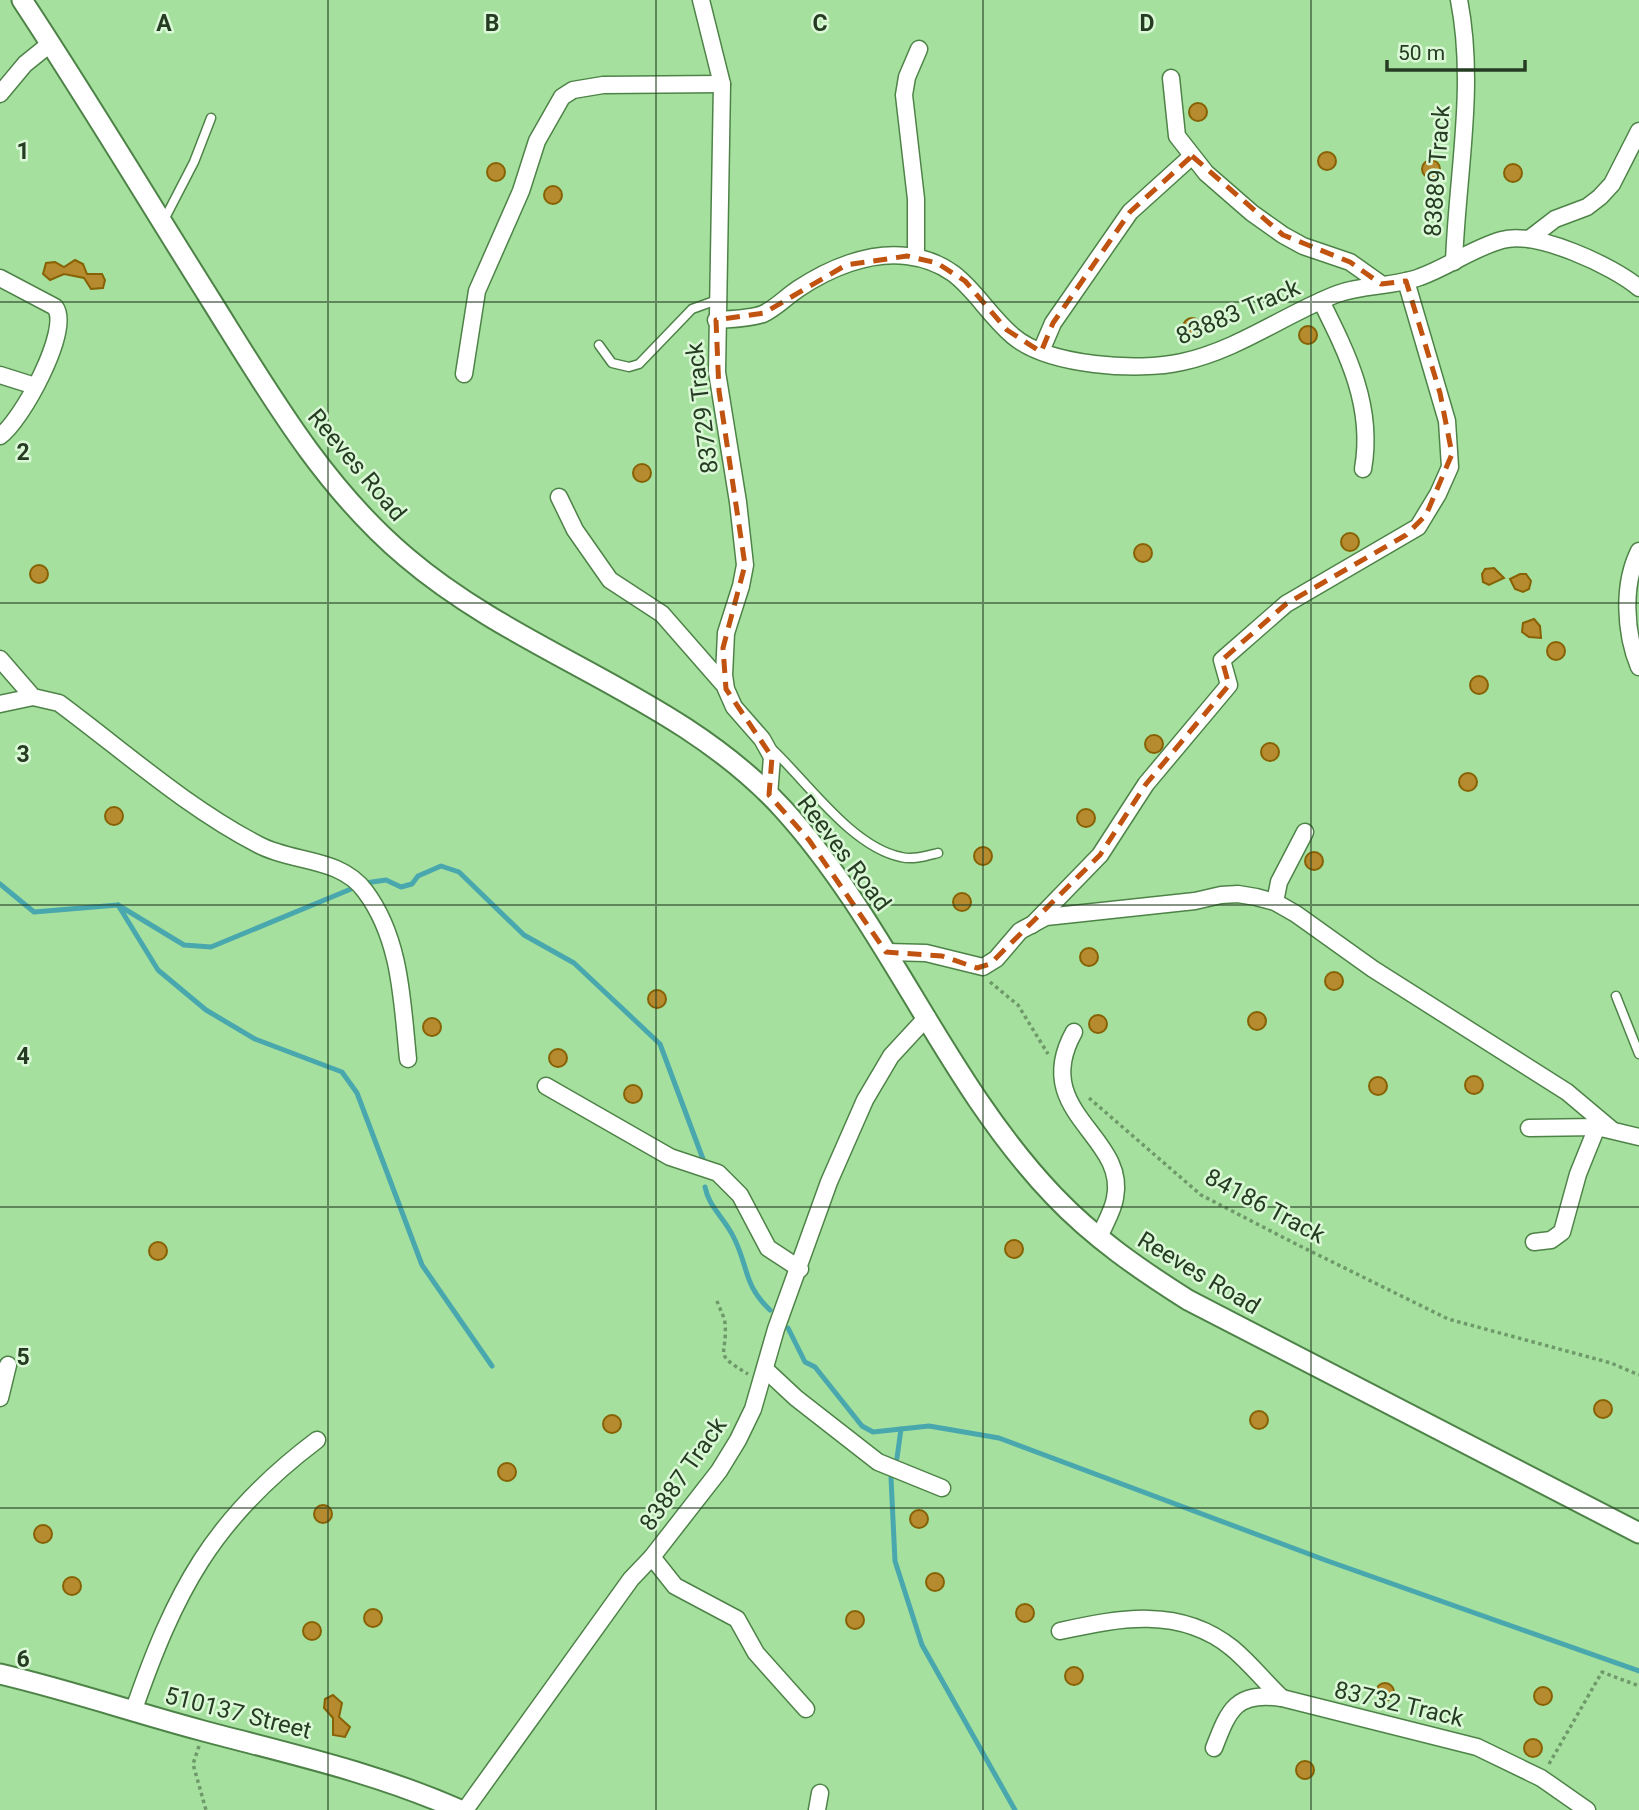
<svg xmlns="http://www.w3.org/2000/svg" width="1639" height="1810" font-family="Roboto,sans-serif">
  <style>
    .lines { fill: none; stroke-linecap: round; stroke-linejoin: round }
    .stream { stroke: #49a7ae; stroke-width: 5 }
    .building { fill: #b68a2e; stroke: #876205; stroke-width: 2 }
    .service-casing { stroke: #4e8348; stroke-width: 11 }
    .minor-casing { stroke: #4e8348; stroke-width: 19 }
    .tertiary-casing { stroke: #4e8348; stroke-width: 23 }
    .path { stroke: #6e9969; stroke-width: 3.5; stroke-dasharray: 3.5 3.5; stroke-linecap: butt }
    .service { stroke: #fff; stroke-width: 8 }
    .minor { stroke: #fff; stroke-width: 16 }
    .tertiary { stroke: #fff; stroke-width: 19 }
    .marked { fill: none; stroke: #c15310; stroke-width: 5; stroke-dasharray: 14 9; stroke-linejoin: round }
    .grid { fill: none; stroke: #253c22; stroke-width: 2; stroke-opacity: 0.55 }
    .labels { text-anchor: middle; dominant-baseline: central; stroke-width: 5; stroke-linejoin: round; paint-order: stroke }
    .street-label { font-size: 24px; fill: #253c22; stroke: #dbf8d7 }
    .grid-label { font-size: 23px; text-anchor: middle; font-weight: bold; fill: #253c22; stroke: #dbf8d7; stroke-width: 5; stroke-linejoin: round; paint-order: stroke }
  </style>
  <rect width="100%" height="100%" fill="#a6e09f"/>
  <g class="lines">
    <!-- stream -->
    <g class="stream">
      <polyline points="365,883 386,880 401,887 412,884 418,876 441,866 459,872 524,935 574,963 660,1044 703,1159"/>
      <polyline points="0,884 34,912 118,905 184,945 211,947 351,889"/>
      <polyline points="118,905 158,970 206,1010 255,1039 342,1072 357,1093 422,1265 492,1366"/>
      <path d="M705,1187C709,1208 725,1218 734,1238C749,1268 743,1284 770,1310"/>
      <polyline points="788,1328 805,1362 815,1367 862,1426 873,1432 929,1426 999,1438 1325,1560 1639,1671"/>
      <polyline points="897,1458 901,1429"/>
      <polyline points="891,1478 895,1561 922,1645 1015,1810"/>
    </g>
  </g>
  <!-- building -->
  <g class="building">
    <circle cx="1198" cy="112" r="9"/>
    <circle cx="1327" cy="161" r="9"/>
    <circle cx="1431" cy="169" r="9"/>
    <circle cx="496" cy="172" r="9"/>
    <circle cx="1513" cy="173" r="9"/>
    <circle cx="553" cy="195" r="9"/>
    <polygon points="75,260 83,264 87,274 102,274 105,280 103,288 91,289 84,278 64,274 50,280 43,274 46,263 55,262 64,267"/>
    <circle cx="1192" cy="327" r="9"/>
    <circle cx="1308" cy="335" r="9"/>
    <circle cx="642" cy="473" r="9"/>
    <circle cx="1350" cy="542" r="9"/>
    <circle cx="1143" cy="553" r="9"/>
    <circle cx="39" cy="574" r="9"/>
    <polygon points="1494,568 1504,578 1489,585 1483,582 1482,574 1485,569"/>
    <polygon points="1520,574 1526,574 1531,581 1529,589 1523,592 1515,589 1510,579"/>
    <polygon points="1534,619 1540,626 1541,638 1529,637 1522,632 1523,623"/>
    <circle cx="1556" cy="651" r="9"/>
    <circle cx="1479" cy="685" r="9"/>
    <circle cx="1154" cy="744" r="9"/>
    <circle cx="1270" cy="752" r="9"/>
    <circle cx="1468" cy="782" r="9"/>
    <circle cx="114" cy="816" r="9"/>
    <circle cx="1086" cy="818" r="9"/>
    <circle cx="983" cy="856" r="9"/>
    <circle cx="1314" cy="861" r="9"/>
    <circle cx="962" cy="902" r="9"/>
    <circle cx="1089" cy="957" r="9"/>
    <circle cx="1334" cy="981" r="9"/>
    <circle cx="657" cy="999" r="9"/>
    <circle cx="1257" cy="1021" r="9"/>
    <circle cx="1098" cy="1024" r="9"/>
    <circle cx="432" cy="1027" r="9"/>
    <circle cx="558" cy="1058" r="9"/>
    <circle cx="1474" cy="1085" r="9"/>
    <circle cx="1378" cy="1086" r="9"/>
    <circle cx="633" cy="1094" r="9"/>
    <circle cx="1014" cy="1249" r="9"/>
    <circle cx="158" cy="1251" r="9"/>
    <circle cx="1603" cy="1409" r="9"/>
    <circle cx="1259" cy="1420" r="9"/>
    <circle cx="612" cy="1424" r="9"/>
    <circle cx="507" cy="1472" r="9"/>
    <circle cx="323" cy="1514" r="9"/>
    <circle cx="919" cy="1519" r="9"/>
    <circle cx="43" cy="1534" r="9"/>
    <circle cx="935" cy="1582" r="9"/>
    <circle cx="72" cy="1586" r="9"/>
    <circle cx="1025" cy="1613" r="9"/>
    <circle cx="373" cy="1618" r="9"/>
    <circle cx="855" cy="1620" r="9"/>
    <circle cx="312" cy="1631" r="9"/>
    <circle cx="1074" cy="1676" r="9"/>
    <circle cx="1385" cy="1692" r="9"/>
    <circle cx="1543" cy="1696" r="9"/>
    <polygon points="333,1695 342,1703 339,1717 350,1727 345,1737 333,1735 333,1718 324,1708 325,1699"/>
    <circle cx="1533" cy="1748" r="9"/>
    <circle cx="1305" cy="1770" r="9"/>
  </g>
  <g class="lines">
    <defs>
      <g id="service">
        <polyline points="164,220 194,162 211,118"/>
        <polyline points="599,345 612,363 629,367 639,364 692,309 717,300"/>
        <path d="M773,750C808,783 852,847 901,857C913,860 926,856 938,853"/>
        <polyline points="1616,996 1639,1054"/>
      </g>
      <g id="minor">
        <polyline points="701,0 722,84 717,372 738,502 745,565 741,586 726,633 724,675 726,689 734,707 762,739 772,757 769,795"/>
        <polyline points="1171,78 1177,136 1206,173 1252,213 1283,235 1303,246 1350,262 1381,284"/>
        <polyline points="0,94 25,64 51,43"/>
        <polyline points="1529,239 1555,219 1587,207 1600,197 1612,184 1639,131"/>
        <polyline points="916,257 916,199 904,95 907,77 919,49"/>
        <path d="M1454,262C1457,176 1476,86 1459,0"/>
        <path d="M0,278L55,307C72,329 21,422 0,436"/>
        <path d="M1321,301C1348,355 1374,407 1363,469"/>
        <path d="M716,320C731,319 749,319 763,314C776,308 786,297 798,289C828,269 869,251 907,256C965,263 975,303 1013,336C1048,366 1139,372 1182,362C1238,350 1285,314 1337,294C1364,284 1394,287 1420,277C1448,267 1473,248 1502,240C1536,230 1613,266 1639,288"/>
        <polyline points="1041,351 1053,323 1130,212 1192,156"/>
        <polyline points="464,374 477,291 521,191 537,141 562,97 573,90 603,85 722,84"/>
        <polyline points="0,375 35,386"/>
        <polyline points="559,497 575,530 610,580 662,614 725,686"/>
        <path d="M1639,551C1622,585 1625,633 1639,667"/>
        <path d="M0,659L33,697L59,703C125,752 186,807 259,845C293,863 340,857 365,891C401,939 402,1001 408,1059"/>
        <polyline points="0,704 33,697"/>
        <polyline points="1275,902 1279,882 1305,832"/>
        <polyline points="1032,925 1100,855 1146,784 1229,685 1222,660 1286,604 1418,527 1438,494 1450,467 1447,421 1406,281"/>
        <polyline points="886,952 926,953 983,967 996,959 1020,931 1046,917 1195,901 1221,895 1238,894 1256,897 1275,902 1296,914 1373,969 1567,1092 1611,1129"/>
        <path d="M1074,1032C1029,1112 1128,1136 1115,1198C1113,1211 1104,1225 1099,1238"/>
        <polyline points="546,1086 670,1157 718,1173 740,1195 768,1248 800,1269"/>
        <polyline points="1529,1128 1597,1127 1639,1137"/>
        <polyline points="1534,1242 1551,1240 1562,1232 1578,1174 1597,1127"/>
        <polyline points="766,1370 796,1398 878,1462 942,1488"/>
        <polyline points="0,1398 8,1365"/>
        <polyline points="652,1557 675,1586 737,1619 756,1653 806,1709"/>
        <path d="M1060,1631C1119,1618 1180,1606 1232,1648C1250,1663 1265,1682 1282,1698"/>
        <path d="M133,1712C175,1591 212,1519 317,1440"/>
        <path d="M1214,1748C1229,1709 1236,1691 1282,1698L1477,1747L1541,1778L1587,1810"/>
        <polyline points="465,1810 631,1579 652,1557 719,1471 738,1440 753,1409 776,1329 829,1182 865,1100 891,1056 927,1017"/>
        <polyline points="817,1810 820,1793"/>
      </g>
      <g id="tertiary">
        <path d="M22,0C88,100 149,202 212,302C269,393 323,487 406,557C522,656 679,695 783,809C889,926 945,1082 1054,1196C1094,1238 1139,1269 1188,1300L1639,1533"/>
        <path d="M0,1674C68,1690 133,1712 200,1730C290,1754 374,1772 460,1810"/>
      </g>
    </defs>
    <!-- service casing -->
    <use href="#service" class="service-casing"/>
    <!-- minor casing -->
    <use href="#minor" class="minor-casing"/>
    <!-- tertiary casing -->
    <use href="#tertiary" class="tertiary-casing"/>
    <!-- path -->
    <g class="path">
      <polyline points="990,982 1018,1005 1048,1054"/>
      <polyline points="1089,1098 1201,1195 1296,1244 1448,1319 1611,1363 1639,1375"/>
      <path d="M717,1301C719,1307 724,1316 725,1323C728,1357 711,1352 748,1374"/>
      <polyline points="199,1746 193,1764 206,1810"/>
      <polyline points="1549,1764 1602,1672 1639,1686"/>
    </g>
    <!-- service -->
    <use href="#service" class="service"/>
    <!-- minor -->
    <use href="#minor" class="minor"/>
    <!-- tertiary -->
    <use href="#tertiary" class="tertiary"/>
  </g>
  <!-- marked area -->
  <path class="marked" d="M1192,156L1283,235L1350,262L1381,284L1406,281L1440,393L1452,454L1426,515L1406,535L1286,604L1222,660L1229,685L1146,784L1100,855L990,964L977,968L942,956L886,952L809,840L769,795L772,757L726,689L723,648L745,565L719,391L716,320L764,313L846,265L907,256L937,263L965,281L1007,330L1041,352L1053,323L1130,212Z"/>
  <!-- grid -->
  <path class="grid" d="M328,0V1810M656,0V1810M983,0V1810M1311,0V1810M0,302H1639M0,603H1639M0,905H1639M0,1207H1639M0,1508H1639"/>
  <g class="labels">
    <!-- street labels -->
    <g class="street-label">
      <text transform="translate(1437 171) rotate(-86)">83889 Track</text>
      <text transform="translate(1238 312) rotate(-23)">83883 Track</text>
      <text transform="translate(702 408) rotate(-97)">83729 Track</text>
      <text transform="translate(357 465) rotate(50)">Reeves Road</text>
      <text transform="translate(844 853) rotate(53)">Reeves Road</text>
      <text transform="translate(1265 1206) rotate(28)">84186 Track</text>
      <text transform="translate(1199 1273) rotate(31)">Reeves Road</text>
      <text transform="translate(683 1474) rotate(-55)">83887 Track</text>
      <text transform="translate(1399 1704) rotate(13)">83732 Track</text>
      <text transform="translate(238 1713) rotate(14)">510137 Street</text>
    </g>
  </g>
  <g class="grid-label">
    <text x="164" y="31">A</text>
    <text x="492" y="31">B</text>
    <text x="820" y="31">C</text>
    <text x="1147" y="31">D</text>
    <text x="23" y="159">1</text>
    <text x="23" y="460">2</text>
    <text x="23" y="762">3</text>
    <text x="23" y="1064">4</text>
    <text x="23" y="1365">5</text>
    <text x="23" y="1667">6</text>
  </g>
  <!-- scale -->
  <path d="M1387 60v10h138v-10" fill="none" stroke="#253c22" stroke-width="3.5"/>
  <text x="1398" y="60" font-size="21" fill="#253c22" stroke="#dbf8d7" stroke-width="5" paint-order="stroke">50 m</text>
</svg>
